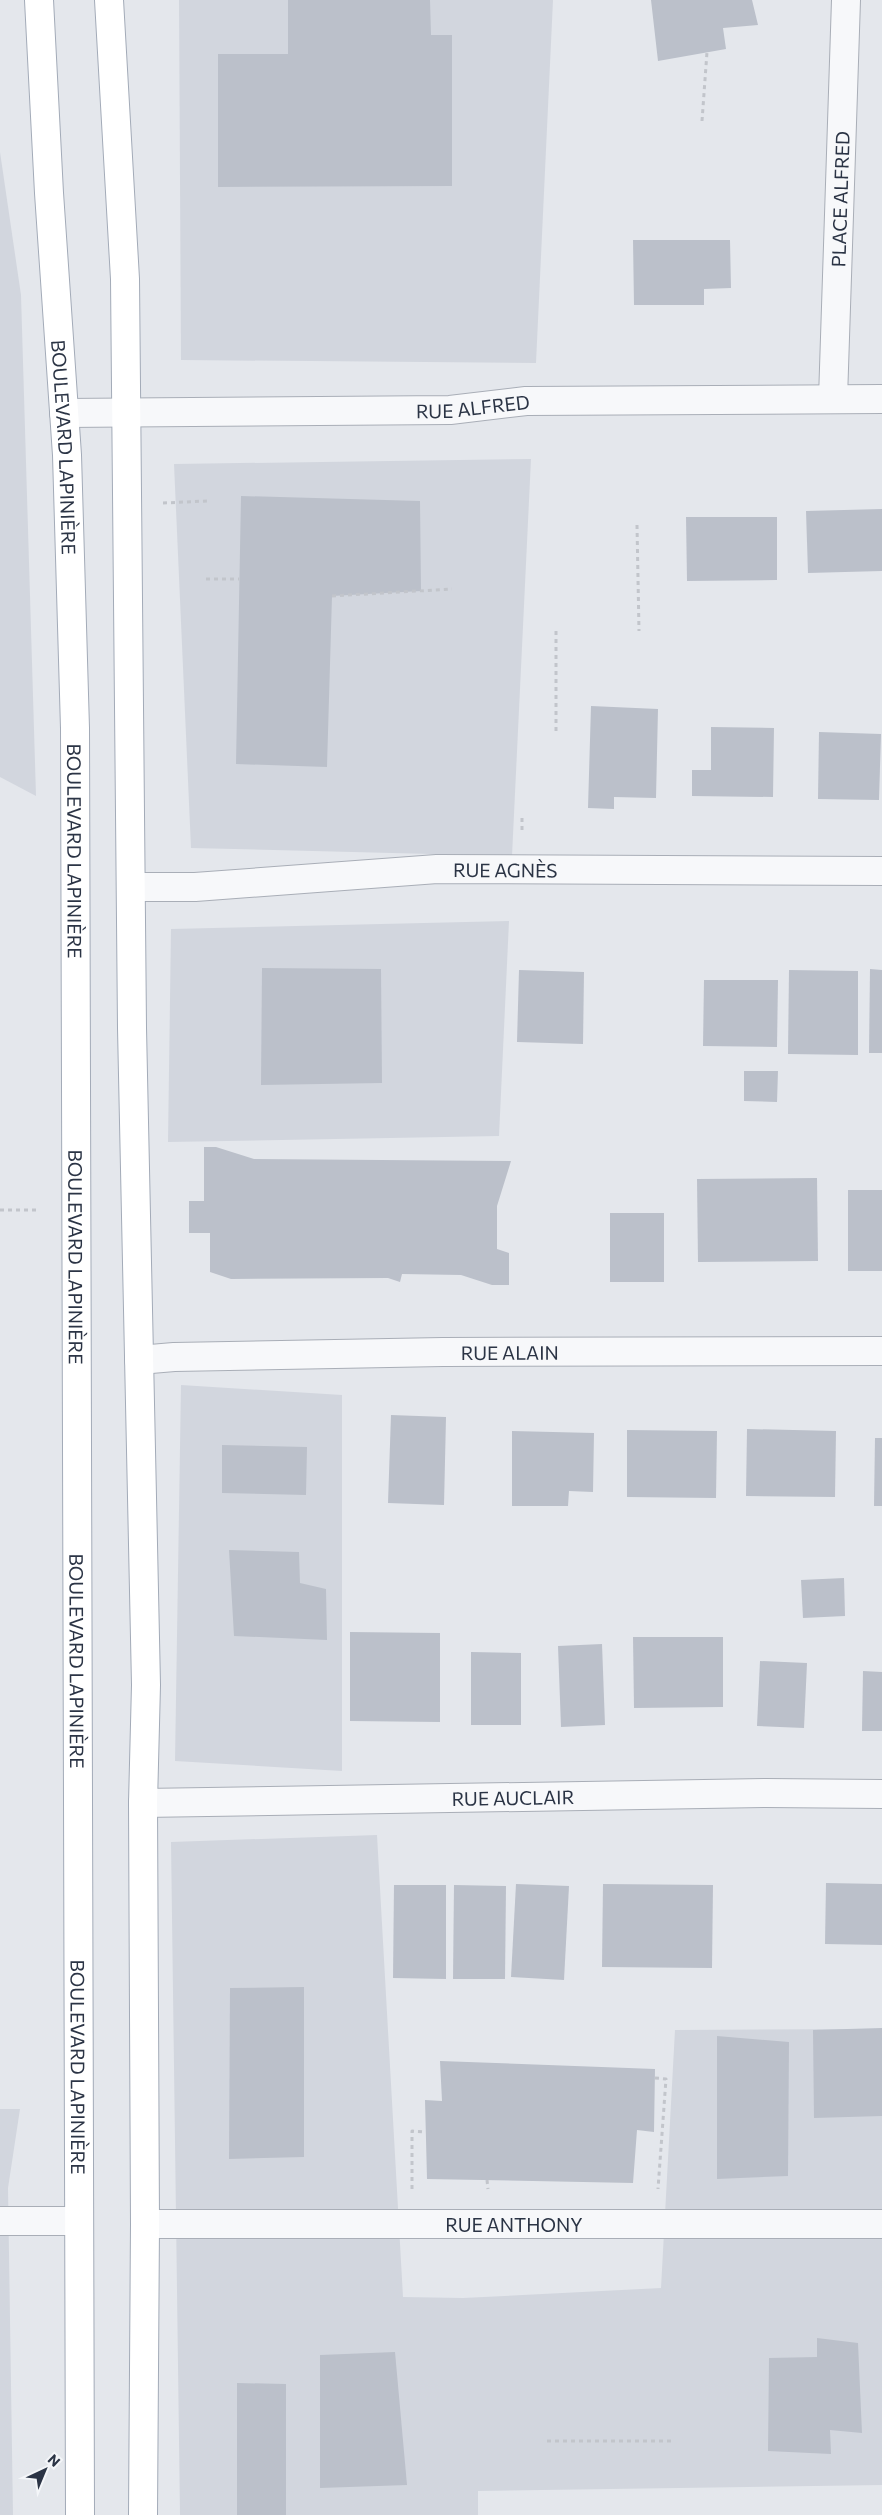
<svg xmlns="http://www.w3.org/2000/svg" width="882" height="2515" font-family="Commissioner,sans-serif">
  <style>
    .built { fill: #d2d6de }
    .building { fill: #bbc0ca }
    .lines { fill: none; stroke-linecap: round; stroke-linejoin: round }
    .minor-casing { stroke: #a9aeb7; stroke-width: 30 }
    .major-casing { stroke: #a3abb8; stroke-width: 30 }
    .path { stroke: #c2c5cb; stroke-width: 3; stroke-dasharray: 4 4; stroke-linecap: butt }
    .minor { stroke: #f7f8fa; stroke-width: 28 }
    .major { stroke: #fff; stroke-width: 28 }
    .labels { text-anchor: middle; dominant-baseline: central; stroke-width: 5; stroke-linejoin: round; paint-order: stroke }
    .street-label { font-size: 19px; fill: #2b3445; stroke: #f4f6f9 }
  </style>
  <rect width="100%" height="100%" fill="#e4e7ec"/>
  <!-- built -->
  <g class="built">
    <polygon points="179,0 553,0 536,363 181,360"/>
    <polygon points="0,152 21,295 36,796 0,777"/>
    <polygon points="531,459 512,856 191,848 174,464"/>
    <polygon points="509,921 499,1136 168,1142 171,929"/>
    <polygon points="181,1385 342,1395 342,1771 175,1761"/>
    <polygon points="377,1835 403,2297 463,2298 661,2288 675,2030 882,2029 882,2485 478,2491 478,2515 180,2515 171,1842"/>
    <polygon points="0,2109 20,2109 8,2188 13,2515 0,2515"/>
  </g>
  <!-- building -->
  <g class="building">
    <polygon points="288,0 430,0 431,35 452,35 452,186 218,187 218,54 288,54"/>
    <polygon points="651,0 752,0 758,25 723,28 726,49 658,61"/>
    <polygon points="633,240 730,240 731,288 704,289 704,305 634,305"/>
    <polygon points="241,496 420,501 421,591 332,596 327,767 236,764"/>
    <polygon points="882,509 882,571 808,573 806,511"/>
    <polygon points="686,517 777,517 777,580 687,581"/>
    <polygon points="591,706 658,709 656,798 614,797 614,809 588,808"/>
    <polygon points="711,727 774,728 773,797 692,796 692,770 711,770"/>
    <polygon points="819,732 881,734 879,800 818,799"/>
    <polygon points="262,968 381,969 382,1083 261,1085"/>
    <polygon points="870,969 882,970 882,1053 869,1053"/>
    <polygon points="519,970 584,972 583,1044 517,1042"/>
    <polygon points="789,970 858,971 858,1055 788,1054"/>
    <polygon points="704,980 778,980 777,1047 703,1046"/>
    <polygon points="744,1071 778,1071 777,1102 744,1101"/>
    <polygon points="204,1147 216,1147 254,1159 511,1161 497,1206 497,1249 509,1253 509,1285 492,1285 461,1275 402,1274 400,1282 388,1278 231,1279 210,1272 210,1233 189,1233 189,1201 204,1201"/>
    <polygon points="817,1178 818,1261 698,1262 697,1179"/>
    <rect x="848" y="1190" width="34" height="81"/>
    <rect x="610" y="1213" width="54" height="69"/>
    <polygon points="391,1415 446,1417 444,1505 388,1503"/>
    <polygon points="747,1429 836,1431 835,1497 746,1496"/>
    <polygon points="627,1430 717,1431 716,1498 627,1497"/>
    <polygon points="512,1431 594,1433 593,1492 569,1491 568,1506 512,1506"/>
    <polygon points="875,1438 882,1438 882,1506 874,1506"/>
    <polygon points="222,1445 307,1447 306,1495 222,1493"/>
    <polygon points="229,1550 299,1552 300,1583 326,1589 327,1640 234,1636"/>
    <polygon points="844,1578 845,1616 803,1618 801,1580"/>
    <polygon points="350,1632 440,1633 440,1722 350,1721"/>
    <polygon points="633,1637 723,1637 723,1707 634,1708"/>
    <polygon points="602,1644 605,1725 561,1727 558,1646"/>
    <polygon points="471,1652 521,1653 521,1725 471,1725"/>
    <polygon points="760,1661 807,1663 804,1728 757,1726"/>
    <polygon points="863,1671 882,1672 882,1731 862,1731"/>
    <polygon points="826,1883 882,1884 882,1945 825,1944"/>
    <polygon points="516,1884 569,1886 564,1980 511,1977"/>
    <polygon points="603,1884 713,1885 712,1968 602,1967"/>
    <polygon points="394,1885 446,1885 446,1979 393,1978"/>
    <polygon points="454,1885 506,1886 505,1979 453,1979"/>
    <polygon points="304,1987 304,2157 229,2159 230,1988"/>
    <polygon points="882,2028 882,2116 814,2118 813,2030"/>
    <polygon points="717,2036 789,2042 788,2176 717,2179"/>
    <polygon points="440,2061 655,2069 654,2132 637,2130 633,2183 427,2179 425,2100 442,2101"/>
    <polygon points="817,2338 858,2343 862,2433 830,2430 831,2454 768,2451 769,2358 817,2357"/>
    <polygon points="395,2352 407,2485 320,2488 320,2355"/>
    <polygon points="237,2383 286,2384 286,2515 237,2515"/>
  </g>
  <g class="lines">
    <defs>
      <g id="minor">
        <path id="s1" d="M833,399L846,0"/>
        <path id="s2" d="M64,413L450,410L526,401L882,399"/>
        <path id="s3" d="M131,887H195L437,869L882,871"/>
        <path id="s4" d="M139,1360L174,1357L443,1352L882,1351"/>
        <path id="s5" d="M143,1803L766,1793L882,1794"/>
        <polyline points="0,2221 79,2221"/>
        <path id="s6" d="M145,2224H882"/>
      </g>
      <g id="major">
        <path id="s7" d="M39,0L49,193L67,455L75,728L80,2515"/>
        <polyline points="109,0 125,279 132,1028 146,1685 143,1803 145,2224 143,2515"/>
      </g>
    </defs>
    <!-- minor casing -->
    <use href="#minor" class="minor-casing"/>
    <!-- major casing -->
    <use href="#major" class="major-casing"/>
    <!-- path -->
    <g class="path">
      <polyline points="702,121 707,52"/>
      <polyline points="163,503 207,501"/>
      <polyline points="637,525 639,631"/>
      <polyline points="206,579 239,579"/>
      <polyline points="332,596 452,589"/>
      <polyline points="556,631 556,733"/>
      <polyline points="522,818 522,833"/>
      <polyline points="0,1210 40,1210"/>
      <polyline points="655,2078 666,2079 658,2189"/>
      <polyline points="487,2180 488,2189"/>
      <polyline points="412,2189 412,2131 425,2132"/>
      <polyline points="547,2441 671,2441"/>
    </g>
    <!-- minor -->
    <use href="#minor" class="minor"/>
    <!-- major -->
    <use href="#major" class="major"/>
  </g>
  <g class="labels">
    <!-- street labels -->
    <g class="street-label">
      <text stroke="none"><textPath href="#s1" startOffset="200">PLACE ALFRED</textPath></text>
      <text stroke="none"><textPath href="#s2" startOffset="409">RUE ALFRED</textPath></text>
      <text stroke="none"><textPath href="#s7" startOffset="448">BOULEVARD LAPINIÈRE</textPath></text>
      <text stroke="none"><textPath href="#s7" startOffset="852">BOULEVARD LAPINIÈRE</textPath></text>
      <text stroke="none"><textPath href="#s3" startOffset="375">RUE AGNÈS</textPath></text>
      <text stroke="none"><textPath href="#s7" startOffset="1258">BOULEVARD LAPINIÈRE</textPath></text>
      <text stroke="none"><textPath href="#s4" startOffset="371">RUE ALAIN</textPath></text>
      <text stroke="none"><textPath href="#s7" startOffset="1662">BOULEVARD LAPINIÈRE</textPath></text>
      <text stroke="none"><textPath href="#s5" startOffset="370">RUE AUCLAIR</textPath></text>
      <text stroke="none"><textPath href="#s7" startOffset="2068">BOULEVARD LAPINIÈRE</textPath></text>
      <text stroke="none"><textPath href="#s6" startOffset="369">RUE ANTHONY</textPath></text>
    </g>
  </g>
  <!-- north arrow -->
  <g transform="translate(45 2470) rotate(44)" stroke="#f4f6f9" stroke-width="4" paint-order="stroke">
  <path d="M0-4L9 19L0 12L-9 19Z" fill="#2b3445"/>
  <text y="-8" font-size="14" font-weight="bold" text-anchor="middle" fill="#2b3445">N</text>
  </g>
</svg>
